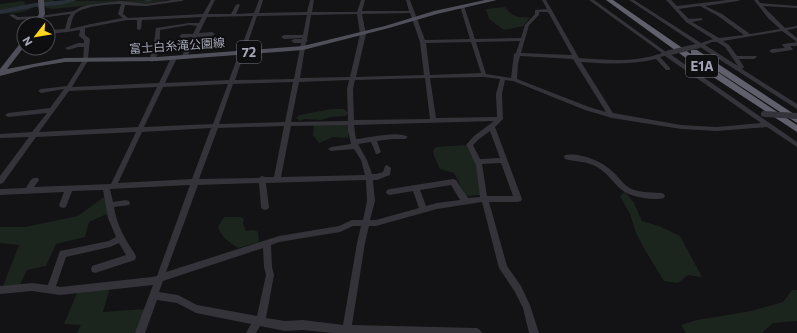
<svg xmlns="http://www.w3.org/2000/svg" width="797" height="333" font-family="Commissioner,'Noto Sans JP',sans-serif">
  <style>
    .green { fill: #1c241e }
    .lines { fill: none; stroke-linecap: round; stroke-linejoin: round }
    .river { fill: #282f39; fill-rule: evenodd }
    .minor { fill: #333339; fill-rule: evenodd }
    .major { fill: #4f4f59; fill-rule: evenodd }
    .highway { fill: #5f606b; fill-rule: evenodd }
    .minor-bridge-far1 { stroke: #333339; stroke-width: 5 }
    .minor-bridge { stroke: #333339; stroke-width: 6 }
    .labels { text-anchor: middle; dominant-baseline: central; stroke-width: 3.5; stroke-linejoin: round; paint-order: stroke }
    .far-street-label { font-size: 12px; fill: #a3a6b6; stroke: #0e0d0f }
    .shield { fill: #0e0d0f; stroke: #767884; stroke-width: 1 }
    .shield-label { font-size: 13px; font-weight: bold; fill: #a3a6b6 }
  </style>
  <rect width="100%" height="100%" fill="#131214"/>
  <!-- green -->
  <g class="green">
    <polygon points="44,0 53,0 53,1 166,0 139,6 110,3 53,9 46,8"/>
    <path d="M23,1L26,5L36,3C32,14 10,13 0,14V4Z"/>
    <path d="M505,7C513,17 517,18 530,17L524,26L504,30L489,19L486,9Z"/>
    <polygon points="331,109 344,109 348,113 346,116 330,117 321,120 304,119 300,121 296,118 300,115"/>
    <polygon points="314,125 348,125 348,138 333,137 319,143 313,135"/>
    <polygon points="465,145 477,165 481,195 466,196 454,173 440,169 434,156 433,151 436,147"/>
    <polygon points="625,192 634,203 642,221 659,226 680,236 702,277 688,275 678,283 664,281 645,250 636,233 630,214 620,196"/>
    <polygon points="107,195 109,213 89,222 85,237 56,244 46,266 27,270 20,285 3,286 19,245 0,243 0,227 25,227 78,216"/>
    <path d="M224,217H240L244,219L243,224L246,231L254,230L258,232L259,242L238,248C229,242 222,238 218,227Z"/>
    <polygon points="110,288 103,312 145,309 137,333 77,333 81,325 64,324 77,293"/>
    <polygon points="792,290 797,290 797,321 773,323 762,333 686,333 681,325 697,320 751,311 783,302"/>
  </g>
  <g class="lines">
    <!-- river -->
    <g class="river">
      <polygon points="66,0 77,0 61,5 35,7 0,14 0,10 35,3"/>
      <polygon points="144,0 152,0 149,2"/>
    </g>
    <!-- minor -->
    <g class="minor">
      <path d="M172,0H184L182,1L146,6L125,5L123,14L128,18L203,14L211,0H215L208,14H231L236,5L238,4L240,5L236,14L254,13L259,0H263L259,13L307,12L310,0H314L312,12H357L361,0H365L362,11H409L406,0H410L425,40L470,39L460,6L462,5L464,6L475,39L521,38L525,25L535,14V10L547,9L542,0H546L579,58C607,60 635,63 662,53L589,0H594L666,52H670V54L797,142V147L767,127L717,131L681,129L612,118L585,110L513,81L505,80L502,94L503,119L495,127L522,199L521,201L518,202H489L507,266L521,286L530,305L539,333H529L523,308L515,292L499,268L482,202L437,209L376,226H369L365,243L352,325L477,328L480,330L482,333H333L303,330L285,331L260,326L256,333H246L251,324L196,313L177,303L157,300L145,333H135L153,285L60,295L32,291L0,294V286L32,283L48,285L60,251L109,241L116,237L108,218L103,190L72,191L66,207L63,208L60,207L59,205L64,192L0,195V189L26,188C29,183 31,176 38,178L39,180L34,187L111,184L136,132L36,137L3,183L0,184V176L29,137L2,138H0V134L32,132L47,113L8,117L5,115L8,113L50,108L64,89L41,93L38,91L41,89L67,86L83,60L84,47H78L68,50L65,48L78,43H84V40L79,36L80,30L67,32L48,34V30L65,29L68,18L71,14L41,18L17,20L9,15L13,14L18,17L40,16L74,11L81,7L88,5L112,2L121,1L146,4ZM121,4L118,14L123,18L91,24L70,29C71,24 72,18 75,14C83,6 110,4 121,4ZM539,12H548L572,55L521,53L529,25L539,15ZM410,13L420,42L424,75L356,77L366,34L362,14ZM357,14L360,34L350,77L300,78L306,42L308,41L307,40L311,15ZM307,15L303,35H284L281,37L284,39L302,38V39H294L291,41L294,43H301L294,79L235,80L257,16ZM253,16L229,80L165,83L177,58L174,56L171,58L159,83L72,87L89,59L88,58L90,39L85,35V28L127,20H137V29L139,30L141,29L142,20L202,17L199,23H189L156,28L153,49L149,60L152,62C160,57 160,39 160,30L189,25L197,26L193,34H182L179,36L182,38L192,37L181,57L184,59L187,57L191,49H199L202,47L199,45H192L197,37L212,36L215,34L212,32L199,33L207,17ZM520,41L516,53L514,54L511,78L486,74L476,42ZM471,42L481,73L430,75L426,43ZM520,56L573,59L606,112L589,107L517,79L518,64ZM665,56L761,123L717,127L681,125L613,113L581,62C606,64 631,65 656,59L666,70H670V68L660,57ZM484,77L500,79L496,94L497,117L436,118L430,78ZM425,78L430,119L354,120L353,89L355,80ZM349,80L347,89L348,121L291,122L299,82ZM293,82L285,122L219,124L233,84ZM228,84L213,124L144,127L163,87ZM157,87L138,127L39,132L69,91ZM494,121L474,136L466,145L476,165L480,197L468,198L456,180L453,179L390,189L387,190L386,192L387,194L390,195L413,191L419,208L376,220H370L375,201L373,180H377L390,175L391,168L387,165L385,166L383,172L376,174H372L367,160L358,144L371,142L376,154H378L381,152L377,141L392,139H405L408,137C399,130 368,138 356,139L354,125ZM348,125V131L351,144L331,147L328,149L331,151L354,149L361,160L365,175L281,177L291,126ZM284,126L274,177H265L262,176L259,178L199,179L218,128ZM211,128L192,179L118,183L142,132ZM490,131L500,158L480,159L473,145L479,139ZM501,163L513,196H487L482,164ZM366,180L367,201L363,220H352L339,226L279,236L166,272L198,185L259,183L261,207L262,209L265,210L268,209L269,207L266,183ZM190,185L157,276L152,277L60,287L56,286L66,257L110,247L119,243L126,255L92,266L91,269L92,272L95,273L135,260L136,257L135,254C125,239 117,226 114,207L129,205L130,203L129,201L126,200L113,202L110,189ZM451,185L460,200L437,203L426,206L420,190ZM353,226H361L357,243L343,325L303,320L285,321L266,318L274,275L272,267L271,245L279,242L340,232ZM263,248L264,267L266,275L257,316L197,305L178,295L159,292L163,281Z"/>
      <path d="M629,0H634L701,43L713,39L686,22L666,0H671L677,6L727,0H740L738,1L705,6L722,14L750,34L780,29L768,18L754,0H758L760,3L797,6V8L763,6L785,28L797,26V28L787,30L797,38V42L782,31L723,41L729,45L737,56H756L757,57L754,59H739L744,67L742,69L797,104V109L700,47H696L695,46L697,45ZM700,6L718,16L744,35L719,38L692,22L702,20V18L689,19L679,9ZM712,42H717L725,47L738,66L705,45Z"/>
      <polygon points="797,42 797,46 790,46 793,49 792,50 772,53 769,51 772,49 785,48 782,45 783,44"/>
      <path d="M565,155C580,152 602,161 613,172C618,176 622,183 628,187C637,193 650,192 661,193L664,194L665,196L664,198C653,201 630,197 622,190C613,183 608,173 597,167C587,161 576,162 565,159L564,157Z"/>
    </g>
    <!-- major -->
    <g class="major">
      <polygon points="38,0 44,0 45,14 39,24 33,24 39,14"/>
      <polygon points="485,0 497,0 437,14 389,28 303,50 157,61 65,62 34,67 0,76 0,69 22,41 24,40 24,47 7,69 65,58 157,57 303,46 385,26 434,11"/>
    </g>
    <!-- highway -->
    <g class="highway">
      <polygon points="606,0 613,0 707,65 797,125 797,132 701,69"/>
      <polygon points="691,50 697,50 797,116 797,123 691,54"/>
    </g>
    <!-- minor-bridge-far1 -->
    <polyline class="minor-bridge-far1" points="668,53 698,46"/>
    <!-- minor-bridge -->
    <polyline class="minor-bridge" points="764,114 797,116"/>
  </g>
  <g class="labels">
    <!-- far-street labels -->
    <g class="far-street-label">
      <text transform="translate(177 45) rotate(-4)">富士白糸滝公園線</text>
    </g>
    <!-- shield labels -->
    <g class="shield">
      <rect x="237" y="41" width="24" height="22" rx="3"/>
      <rect x="686" y="55" width="32" height="22" rx="3"/>
    </g>
    <g class="shield-label">
      <text x="249" y="52">72</text>
      <text x="702" y="66">E1A</text>
    </g>
  </g>
  <!-- north arrow -->
  <g transform="translate(36 36) rotate(239)"><circle r="19" fill="#0e0d0f" stroke="#4a4a52"/>
  <path d="M0-3L7 15L0 10L-7 15Z" fill="#ffd51f"/>
  <text y="-6" font-size="11" font-weight="bold" text-anchor="middle" fill="#a3a6b6">N</text>
  </g>
</svg>
